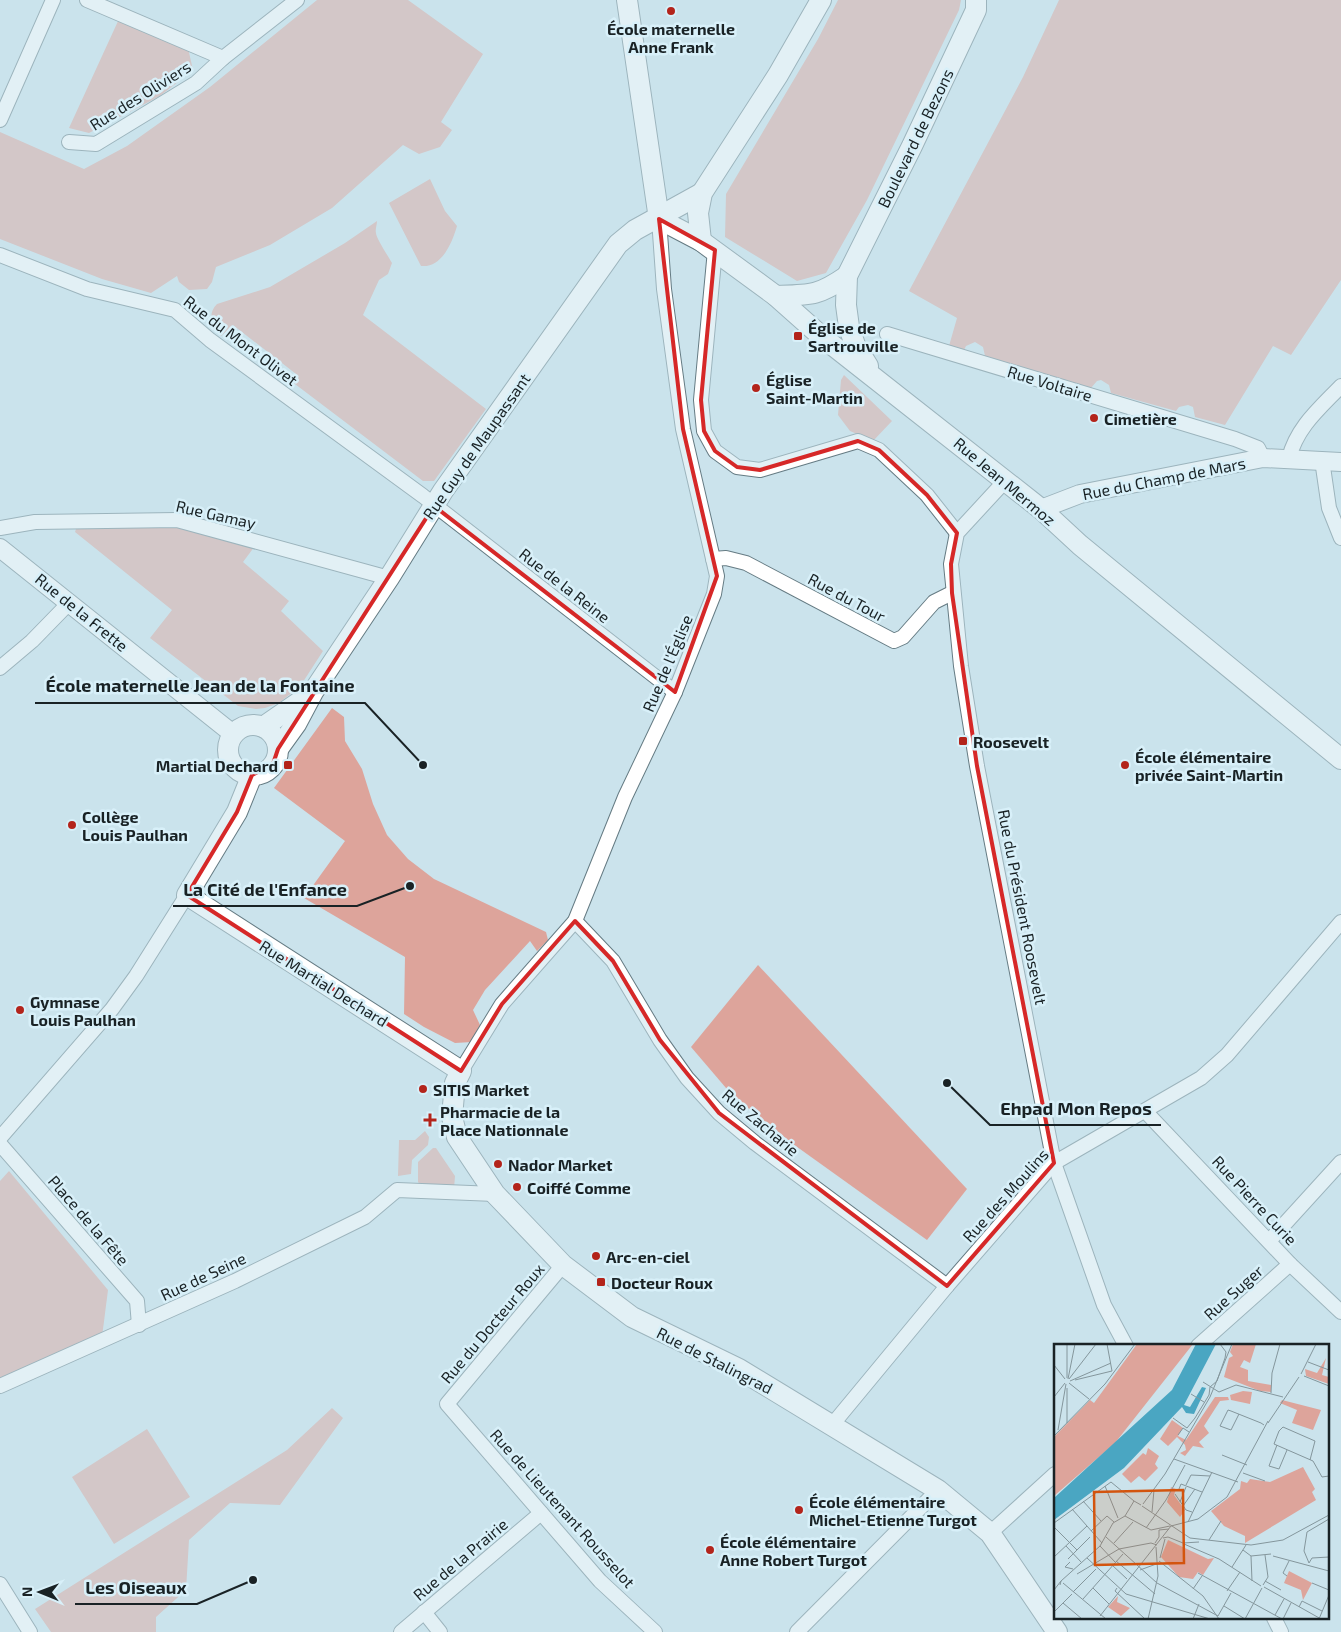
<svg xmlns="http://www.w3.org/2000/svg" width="1341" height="1632" font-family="'Exo 2',sans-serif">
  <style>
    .green { fill: #dda49b }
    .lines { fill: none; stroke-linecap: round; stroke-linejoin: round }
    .minor-casing { stroke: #657b83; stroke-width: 16 }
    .tertiary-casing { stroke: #657b83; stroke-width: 20 }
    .secondary-casing { stroke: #657b83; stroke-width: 22 }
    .minor { stroke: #fff; stroke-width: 14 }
    .tertiary { stroke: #fff; stroke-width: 18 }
    .secondary { stroke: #fff; stroke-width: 20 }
    .marked { fill: none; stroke: #d62828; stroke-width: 4; stroke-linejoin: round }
    .poi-dot { fill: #b3241b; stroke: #d8f0f9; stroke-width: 2 }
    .labels { text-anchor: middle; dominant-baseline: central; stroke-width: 5; stroke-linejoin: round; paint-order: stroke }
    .poi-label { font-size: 16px; font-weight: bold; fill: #192225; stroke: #d8f0f9; text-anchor: start }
    .street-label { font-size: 16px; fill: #192225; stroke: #d8f0f9 }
    .inset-road { fill: none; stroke: #84969c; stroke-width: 1 }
    .view { fill: #d3540e; fill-opacity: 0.15; stroke: #d3540e; stroke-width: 2.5 }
    .inset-edge { fill: none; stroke: #192225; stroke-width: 2.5 }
    .leader { fill: none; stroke: #192225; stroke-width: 2 }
    .callout-dot { fill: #192225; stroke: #d8f0f9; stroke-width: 2 }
    .callout-label { font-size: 18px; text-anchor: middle; font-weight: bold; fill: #192225; stroke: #d8f0f9; stroke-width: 5; stroke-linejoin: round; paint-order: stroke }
  </style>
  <rect width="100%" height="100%" fill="#cbe3ec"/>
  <!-- green -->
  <g class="green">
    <polygon points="317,0 408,0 483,54 441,122 452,130 440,147 419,154 403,145 332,208 270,245 216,267 212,282 207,289 189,290 179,282 177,276 151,293 102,279 0,239 0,132 84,169 127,146 210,87"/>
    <polygon points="838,0 961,0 959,10 867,200 826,273 797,281 725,237 726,194 818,39"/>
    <polygon points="1059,0 1341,0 1341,280 1291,355 1273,346 1225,425 1195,417 1193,407 1188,405 1179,407 1176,411 1111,393 1109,385 1101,380 1097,381 1091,388 985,356 983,347 975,342 966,346 964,350 949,346 957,318 909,291 1023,77"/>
    <polygon points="119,19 188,48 193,70 160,96 89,133 69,128"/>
    <path d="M430,179L445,211L457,226C452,243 442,268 421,266L389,203Z"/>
    <path d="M377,221C377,225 375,230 376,233C376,238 388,256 392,263L388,274L379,280L363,315L486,409L434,481H423L291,381L296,374L233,325L221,336C213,327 206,315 217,304L270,287L345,243Z"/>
    <polygon points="844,375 892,421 873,441 850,431 838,415 841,380"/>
    <polygon points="77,526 174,526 255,546 243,562 289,601 281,611 323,651 301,685 289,695 279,703 265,708 256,709 238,706 150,638 172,610 75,532"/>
    <polygon points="332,708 344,717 345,741 362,769 373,804 387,835 408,859 434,879 546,932 548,940 537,951 530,941 485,990 473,1010 480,1025 472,1042 455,1043 424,1027 404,1014 405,957 304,898 345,841 274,788"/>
    <polygon points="758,965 967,1189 927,1240 793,1144 732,1095 691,1047"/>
    <polygon points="425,1131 429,1137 428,1145 412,1160 411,1174 398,1176 399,1140 415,1140"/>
    <polygon points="433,1148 436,1148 455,1176 454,1189 422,1187 418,1182 418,1162"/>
    <polygon points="9,1171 108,1290 102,1337 0,1382 0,1181"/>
    <polygon points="332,1408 343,1418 280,1505 230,1503 189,1540 186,1590 156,1617 156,1632 51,1632 35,1609 287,1450"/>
    <polygon points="147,1429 190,1497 114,1544 72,1477"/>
  </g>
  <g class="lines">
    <defs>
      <g id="minor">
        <polyline points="87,0 223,58"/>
        <polyline points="0,120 53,0"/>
        <polyline points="69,142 96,144 196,83 223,58 297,0"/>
        <polyline points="715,250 701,400 704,431 715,451 737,467 760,470 858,441 879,450 927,495 957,533"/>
        <polyline points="0,255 87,289 175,310 210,340 423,496 675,692"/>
        <polyline points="887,334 1235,439 1258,448 1263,458"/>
        <path d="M1289,458C1297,427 1319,409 1341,386"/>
        <polyline points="1322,460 1329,508 1341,538"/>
        <polyline points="1005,481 957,533 951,564 961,666 977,766 1054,1163 1104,1305 1126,1346"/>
        <polyline points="0,528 35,522 177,520 389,578"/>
        <polyline points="713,559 726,558 746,563 894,641 903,637 934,602 952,593"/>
        <polyline points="0,668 32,641 70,602"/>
        <polyline points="575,921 613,961 660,1040 687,1078 719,1113 755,1143 947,1286"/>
        <polyline points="461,1071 502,1004 575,921 625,797 675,692 714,594 717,576 683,429 664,289 659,219"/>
        <polyline points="1145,1111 1290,1264 1341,1312"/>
        <polyline points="0,1138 112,1009 136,976 187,895"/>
        <polyline points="0,1144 137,1301 139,1325"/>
        <polyline points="1270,1240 1341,1162"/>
        <polyline points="563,1265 447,1404 600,1581 655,1632"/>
        <polyline points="1198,1346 1290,1264"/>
        <polyline points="0,1386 235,1281 365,1217 397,1190 495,1194"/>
        <polyline points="832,1425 947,1286 1054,1163 1201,1078 1227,1055 1341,922"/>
        <polyline points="990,1533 1055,1474"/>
        <polyline points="0,1584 30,1632"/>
        <polyline points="424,1612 440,1632"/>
        <polyline points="1274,1618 1281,1632"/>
        <polyline points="401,1632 541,1513"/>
        <polyline points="797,1632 938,1490"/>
      </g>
      <g id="tertiary">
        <polyline points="1041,509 1080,494 1263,458 1341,462"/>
        <polyline points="0,548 233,734"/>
      </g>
      <g id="secondary">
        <polyline points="627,0 659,219"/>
        <polyline points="659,219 701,241 776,296 821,336 1041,509 1080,545 1341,759"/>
        <polyline points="701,241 698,213 702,193 778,75 821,0"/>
        <path d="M776,296C811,295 818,296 847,276"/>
        <polyline points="868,366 855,345 849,327 846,305 847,276 912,146 976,10 976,0"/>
        <circle cx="253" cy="750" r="25"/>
        <polyline points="263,727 308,696"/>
        <polyline points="278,749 296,724 313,692 389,578 443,491 618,244 635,230 702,193"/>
        <polyline points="252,775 237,812 187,895 461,1071 455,1083 452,1117 457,1137 495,1194 563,1265 632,1317 739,1369 938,1490 990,1533 1057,1632"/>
      </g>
    </defs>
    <!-- minor casing -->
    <use href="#minor" class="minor-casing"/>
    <!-- tertiary casing -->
    <use href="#tertiary" class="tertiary-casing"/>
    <!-- secondary casing -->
    <use href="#secondary" class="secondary-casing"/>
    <!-- minor -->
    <use href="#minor" class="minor"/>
    <!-- tertiary -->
    <use href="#tertiary" class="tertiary"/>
    <!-- secondary -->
    <use href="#secondary" class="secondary"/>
  </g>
  <!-- marked area -->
  <path d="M0 0H1341V1632H0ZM659,219L715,250L701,400L704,431L715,451L737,467L760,470L858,441L879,450L927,495L957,533L951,564L952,593L977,766L1054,1163L947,1286L719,1113L660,1040L613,961L575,921L502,1004L461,1071L187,895L237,812L252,775L273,764L278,749L434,506L675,692L717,576L683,429Z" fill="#cbe3ec" fill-opacity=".55" fill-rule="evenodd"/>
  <path class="marked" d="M659,219L715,250L701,400L704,431L715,451L737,467L760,470L858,441L879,450L927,495L957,533L951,564L952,593L977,766L1054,1163L947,1286L719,1113L660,1040L613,961L575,921L502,1004L461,1071L187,895L237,812L252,775L273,764L278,749L434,506L675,692L717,576L683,429Z"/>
  <!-- markers -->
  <g class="poi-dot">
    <circle cx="671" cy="11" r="5"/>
    <rect x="793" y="331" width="10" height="10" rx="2.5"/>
    <circle cx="756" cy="388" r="5"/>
    <circle cx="1094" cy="418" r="5"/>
    <rect x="958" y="736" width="10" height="10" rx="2.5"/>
    <rect x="283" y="760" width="10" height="10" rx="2.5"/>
    <circle cx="1125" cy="765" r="5"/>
    <circle cx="72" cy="825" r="5"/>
    <circle cx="20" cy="1010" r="5"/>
    <circle cx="423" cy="1089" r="5"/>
    <path d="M427.5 1112.5h5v5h5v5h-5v5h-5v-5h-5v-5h5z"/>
    <circle cx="498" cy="1164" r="5"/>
    <circle cx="517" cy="1187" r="5"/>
    <circle cx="596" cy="1256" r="5"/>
    <rect x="596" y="1277" width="10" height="10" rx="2.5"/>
    <circle cx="799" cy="1510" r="5"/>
    <circle cx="710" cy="1550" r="5"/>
  </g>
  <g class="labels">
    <!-- poi labels -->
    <g class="poi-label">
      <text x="671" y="28" text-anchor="middle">École maternelle<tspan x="671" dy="18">Anne Frank</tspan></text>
      <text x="808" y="327">Église de<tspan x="808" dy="18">Sartrouville</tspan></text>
      <text x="766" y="379">Église<tspan x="766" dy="18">Saint-Martin</tspan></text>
      <text x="1104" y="418">Cimetière</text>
      <text x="973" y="741">Roosevelt</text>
      <text x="1135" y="756">École élémentaire<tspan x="1135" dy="18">privée Saint-Martin</tspan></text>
      <text x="278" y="765" text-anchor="end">Martial Dechard</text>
      <text x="82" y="816">Collège<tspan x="82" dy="18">Louis Paulhan</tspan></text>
      <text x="30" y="1001">Gymnase<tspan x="30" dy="18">Louis Paulhan</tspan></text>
      <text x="433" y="1089">SITIS Market</text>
      <text x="440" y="1111">Pharmacie de la<tspan x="440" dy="18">Place Nationnale</tspan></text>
      <text x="508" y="1164">Nador Market</text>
      <text x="527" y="1187">Coiffé Comme</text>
      <text x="606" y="1256">Arc-en-ciel</text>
      <text x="611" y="1282">Docteur Roux</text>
      <text x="809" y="1501">École élémentaire<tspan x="809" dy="18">Michel-Etienne Turgot</tspan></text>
      <text x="720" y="1541">École élémentaire<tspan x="720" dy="18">Anne Robert Turgot</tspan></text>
    </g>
    <!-- street labels -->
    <g class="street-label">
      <text transform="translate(140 95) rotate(-32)">Rue des Oliviers</text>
      <text transform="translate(915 138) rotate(-64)">Boulevard de Bezons</text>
      <text transform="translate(241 340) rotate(37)">Rue du Mont Olivet</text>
      <text transform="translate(1050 383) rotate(17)">Rue Voltaire</text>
      <text transform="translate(476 446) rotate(-55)">Rue Guy de Maupassant</text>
      <text transform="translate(1164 478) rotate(-11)">Rue du Champ de Mars</text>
      <text transform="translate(1005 481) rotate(40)">Rue Jean Mermoz</text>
      <text transform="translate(216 514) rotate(13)">Rue Gamay</text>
      <text transform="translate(565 585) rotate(38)">Rue de la Reine</text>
      <text transform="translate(847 597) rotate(28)">Rue du Tour</text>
      <text transform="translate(82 612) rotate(39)">Rue de la Frette</text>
      <text transform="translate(667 663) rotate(-67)">Rue de l'Église</text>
      <text transform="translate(1023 907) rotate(79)">Rue du Président Roosevelt</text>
      <text transform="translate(324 983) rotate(32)">Rue Martial Dechard</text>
      <text transform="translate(761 1122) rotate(40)">Rue Zacharie</text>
      <text transform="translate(1005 1195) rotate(-48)">Rue des Moulins</text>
      <text transform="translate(1255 1200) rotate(47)">Rue Pierre Curie</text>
      <text transform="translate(89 1220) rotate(49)">Place de la Fête</text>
      <text transform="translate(203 1276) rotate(-25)">Rue de Seine</text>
      <text transform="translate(1233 1292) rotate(-42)">Rue Suger</text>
      <text transform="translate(492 1323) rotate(-50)">Rue du Docteur Roux</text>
      <text transform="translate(715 1360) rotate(27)">Rue de Stalingrad</text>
      <text transform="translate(563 1508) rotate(48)">Rue de Lieutenant Rousselot</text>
      <text transform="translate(460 1559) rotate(-40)">Rue de la Prairie</text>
    </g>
  </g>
  <!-- overview -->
  <g transform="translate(1054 1344)">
    <rect width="275" height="275" fill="#cbe3ec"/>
    <path d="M83,0H139L61,99L0,152V93L36,56L40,59ZM179,0H202L196,19L190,16L186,23L194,26V37L217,41V48L206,47L170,33L175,14L179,12L176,8ZM272,14L268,31L275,33V40L252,32L251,25L263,29ZM189,47L198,48L196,60L177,56L176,51ZM161,53H174L175,56L166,57L150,82L155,89L145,98L150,104L139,102L131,112L126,109L132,106L131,101L123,93L114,102L106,95L118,76L129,84L124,92L132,96ZM228,56L267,66L259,86L238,79L243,66L226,59ZM94,104L105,112L101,120L104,124L91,137L85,132L77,139L68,130L89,109L92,111ZM249,123L261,145L258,148L262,156L191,199V192L170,182L157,167L186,145L187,137L193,139L196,135L216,138ZM117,143L122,145L120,151L131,166L126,173L113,158ZM114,196L154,215L160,214L149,231L144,228L139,235L125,233L107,213ZM235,227L258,239L249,256L247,246L230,239ZM64,252L63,258L76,264L67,272L54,263Z" fill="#dda49b"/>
    <path d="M142,0H162L130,61L136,63L148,43L152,44L140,70L132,69L128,63L70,124L0,176V154L118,46Z" fill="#4aa6c2"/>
    <path class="inset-road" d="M53,0L58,27M254,18L275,26M0,21L11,35M247,30L262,0M250,32L275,42M13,34V0M14,35L21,0M15,35L42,0M21,36L58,27M16,37L57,19M149,38L165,48L182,41L229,53M15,39L35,55M13,44V79M217,49L218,29L226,0M137,50L150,58M0,53L11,39M185,70L177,86L166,82L174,66L177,67L207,79L210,81M119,74L133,84L141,74L155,51L156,43L163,37L171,14L172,8L166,0M214,79L245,33M4,86L12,40M225,87L220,100L259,117L268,133L275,132M225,87L229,83L261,97L256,116M124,91L129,84L135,88M0,92L51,40L81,0M223,101L215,122L225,125L233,106M168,111L193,121M120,115L184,138M189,129L211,137M132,141L137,131L156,132M51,142L64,174M125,145L127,140L148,148M121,150L132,166L138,168M29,157L47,177M126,158L132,143M89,160L111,130L156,53L178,0M88,162L136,194L197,201L229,196L275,171M129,162L141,145M18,165L48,199M98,168L100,146M71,172L97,186L116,182M134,178L158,128M0,179L57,138L80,157M117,182L144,175L173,153L214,77M0,183L23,206M92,184L112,156L131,121M37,187L53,172L60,178M52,193L103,239L164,272M109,194L114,193L129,199L145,198M155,196L167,177M60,199L79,178M101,199L105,193V186L115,185M130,200L165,215L207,242M12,202L27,218M46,202L61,218M189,206L197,212L217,210M197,212L198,237M219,212L275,227M0,213L33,182M33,214L72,250L156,275M106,214L111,195M14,215L36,193M62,217L101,250M105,217L149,252L165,275M16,218L11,223L19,225M255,219L250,207L253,188L275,175M255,219L258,214L275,213M58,221L73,235M178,223L192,201M86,226L105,219M144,229L228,275M23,230L65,205L97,199L103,201M233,232L229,229L235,217M7,237L46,202L59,179L71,172L80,157L87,161M211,237L227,246M9,239L52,275M258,239L275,246M209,241L214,233L211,211M210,243L267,275M39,244L55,260M63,244L61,247L91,275M139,245L148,232M0,246L7,237L6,241M173,247L186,228M19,248L42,225M29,255L69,210M9,259L28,275M170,262L191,275M245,263L248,257L268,267M0,268L18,250M221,271L230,255M46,272L117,182M164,272L177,249M94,275L104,232L102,203M139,275L145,260M191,275L208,244M229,275L237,259M265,275L275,251"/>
    <path class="view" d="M129,146L130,219L41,221L40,148Z"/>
    <rect width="275" height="275" class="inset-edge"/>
  </g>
  <!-- callouts -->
  <path class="leader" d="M423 765L365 703H35M410 886L357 906H173M947 1083L990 1125H1161M253 1580L197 1604H75"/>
  <g class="callout-dot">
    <circle cx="423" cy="765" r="5"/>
    <circle cx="410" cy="886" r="5"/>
    <circle cx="947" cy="1083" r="5"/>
    <circle cx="253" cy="1580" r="5"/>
  </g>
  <g class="callout-label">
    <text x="200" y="692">École maternelle Jean de la Fontaine</text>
    <text x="265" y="896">La Cité de l'Enfance</text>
    <text x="1076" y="1115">Ehpad Mon Repos</text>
    <text x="136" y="1594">Les Oiseaux</text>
  </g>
  <!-- north arrow -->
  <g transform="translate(40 1592) rotate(271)" stroke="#d8f0f9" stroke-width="4" paint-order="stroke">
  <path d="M0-4L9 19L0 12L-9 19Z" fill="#192225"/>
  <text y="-8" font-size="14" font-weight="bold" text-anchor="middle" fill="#192225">N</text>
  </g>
</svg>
